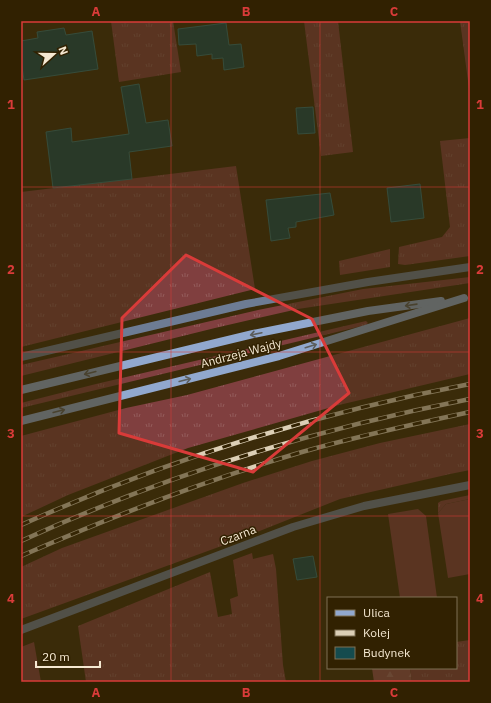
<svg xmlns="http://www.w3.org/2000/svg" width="491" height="703" font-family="'IBM Plex Sans',sans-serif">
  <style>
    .grass { fill: url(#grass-tufts) }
    .forest { fill: url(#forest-firs) }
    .garden { fill: #803f3f }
    .building { fill: #154b4e; stroke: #317276 }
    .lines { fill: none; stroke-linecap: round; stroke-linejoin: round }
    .minor { stroke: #6d7c94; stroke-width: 8 }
    .secondary { stroke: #91a8ce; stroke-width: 8 }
    .rail-casing { stroke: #dccfb6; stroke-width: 4.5 }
    .rail { stroke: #312101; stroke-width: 3; stroke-dasharray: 9; stroke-linecap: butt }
    .oneway { stroke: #5c5e5d }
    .marked { fill: none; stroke: #d93b39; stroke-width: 3; stroke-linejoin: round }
    .grid { fill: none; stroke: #d93b39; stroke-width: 1; stroke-opacity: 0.55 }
    .labels { text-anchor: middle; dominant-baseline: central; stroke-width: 3; stroke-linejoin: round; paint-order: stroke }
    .street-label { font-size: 12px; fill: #f5e8d1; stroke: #312101 }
    .neatline { fill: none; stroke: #d93b39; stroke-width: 1.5 }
    .grid-label { font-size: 13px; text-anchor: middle; font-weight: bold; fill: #d93b39 }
  </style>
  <defs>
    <pattern id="grass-tufts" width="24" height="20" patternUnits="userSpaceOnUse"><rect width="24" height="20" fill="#803f3f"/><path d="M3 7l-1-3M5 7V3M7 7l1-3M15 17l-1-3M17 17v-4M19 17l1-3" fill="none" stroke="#935b5a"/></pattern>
    <pattern id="forest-firs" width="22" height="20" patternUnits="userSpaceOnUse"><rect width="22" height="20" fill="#934f4f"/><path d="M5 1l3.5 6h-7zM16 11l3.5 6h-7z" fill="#a36867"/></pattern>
  </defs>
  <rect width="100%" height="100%" fill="#3b2b0a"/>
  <!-- grass -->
  <g class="grass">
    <polygon points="111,21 173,21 181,72 119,82"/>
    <polygon points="304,21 338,21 353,152 321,156"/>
    <polygon points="460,21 470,21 470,96"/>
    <polygon points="470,138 470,256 405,265 398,264 399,247 442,237 450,227 440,141"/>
    <polygon points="236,166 255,289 21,347 21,192"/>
    <polygon points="390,249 390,267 340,275 339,261"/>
    <polygon points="470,277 470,283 298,309 215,328 21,376 21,365 258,310 363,289"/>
    <polygon points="470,318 470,374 339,405 188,448 68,495 21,517 21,436 126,408 187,395"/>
    <polygon points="366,321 368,323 366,325 21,408 21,403 96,384"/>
    <polygon points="470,424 470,470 450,474 340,499 227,544 21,619 21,567 62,548 243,483 312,461 380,443"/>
    <polygon points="470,495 470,499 446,504 438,513 438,503 441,501"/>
    <polygon points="252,553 253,559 273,554 276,569 283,665 286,682 86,682 78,626 210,572 218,617 232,614 230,599 238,596 233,560"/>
    <polygon points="470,640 470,682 412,682 410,668 456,668 456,642"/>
  </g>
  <!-- forest -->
  <polygon class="forest" points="372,668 410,668 412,682 374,682"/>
  <!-- garden -->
  <g class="garden">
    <polygon points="470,499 470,574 448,578 438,513 446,504"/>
    <polygon points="418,509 426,516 437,598 400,598 388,514"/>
    <polygon points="34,642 41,682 21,682 21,647"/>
  </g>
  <!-- building -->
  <g class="building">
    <polygon points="226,23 229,45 241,44 244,67 224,70 223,58 212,59 212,54 197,56 196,44 179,45 178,29"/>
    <polygon points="64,28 66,35 92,31 98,69 24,80 21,61 21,41 38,38 37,32"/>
    <polygon points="139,84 146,123 168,120 172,146 129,152 132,179 53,188 46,132 71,128 72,142 129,134 121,87"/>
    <polygon points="313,107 315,133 298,134 296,108"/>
    <polygon points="420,184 424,218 391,222 387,188"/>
    <polygon points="330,193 334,215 296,222 296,227 288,228 290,238 271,241 266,200"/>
    <polygon points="313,556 317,577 297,580 293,559"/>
  </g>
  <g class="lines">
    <!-- minor -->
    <g class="minor">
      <polyline points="21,357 246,304 368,282 470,267"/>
      <polyline points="21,630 293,527 364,506 470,485"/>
    </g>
    <!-- secondary -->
    <g class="secondary">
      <polyline points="21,390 253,334 368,311 441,301"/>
      <polyline points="21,421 279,356 464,298"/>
    </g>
    <defs>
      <g id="rail">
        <path d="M21,525C164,461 316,413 470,384"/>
        <path d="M21,541C163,476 316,429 470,399"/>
        <path d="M21,556C113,516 206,480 302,452C358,436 414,424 470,412"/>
      </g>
    </defs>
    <!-- rail casing -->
    <use href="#rail" class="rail-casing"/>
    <!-- rail -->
    <use href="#rail" class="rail"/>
  </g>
  <!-- one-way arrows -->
  <defs><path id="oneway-shaft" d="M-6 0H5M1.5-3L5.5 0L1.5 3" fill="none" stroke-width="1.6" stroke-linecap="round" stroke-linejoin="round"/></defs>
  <g class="oneway">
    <use href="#oneway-shaft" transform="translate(411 305) rotate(172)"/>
    <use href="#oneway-shaft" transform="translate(256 334) rotate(168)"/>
    <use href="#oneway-shaft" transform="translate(311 346) rotate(-17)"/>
    <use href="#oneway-shaft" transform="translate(90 373) rotate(166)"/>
    <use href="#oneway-shaft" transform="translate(185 380) rotate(-14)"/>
    <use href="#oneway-shaft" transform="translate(59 411) rotate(-14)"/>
  </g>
  <!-- marked area -->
  <path d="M0 0H491V703H0ZM186,255L312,319L349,393L253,472L119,433L122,318Z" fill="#3b2b0a" fill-opacity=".55" fill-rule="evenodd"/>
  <path class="marked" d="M186,255L312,319L349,393L253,472L119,433L122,318Z"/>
  <!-- grid -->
  <path class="grid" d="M171,21V682M320,21V682M21,187H470M21,352H470M21,516H470"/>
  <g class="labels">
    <!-- street labels -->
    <g class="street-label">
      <text transform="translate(241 353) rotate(-15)">Andrzeja Wajdy</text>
      <text transform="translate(238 535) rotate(-21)">Czarna</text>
    </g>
  </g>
  <!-- border -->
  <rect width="491" height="703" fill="none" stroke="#312101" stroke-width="44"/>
  <!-- legend -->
  <rect x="327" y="597" width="130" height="72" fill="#312101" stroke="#7f7154"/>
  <rect x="335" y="610" width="20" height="6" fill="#91a8ce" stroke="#7f7154"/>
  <text x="363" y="617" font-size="12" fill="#f5e8d1">Ulica</text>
  <rect x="335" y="630" width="20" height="6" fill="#dccfb6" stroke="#7f7154"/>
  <text x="363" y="637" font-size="12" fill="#f5e8d1">Kolej</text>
  <rect x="335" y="647" width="20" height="12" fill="#154b4e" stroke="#7f7154"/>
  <text x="363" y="657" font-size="12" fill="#f5e8d1">Budynek</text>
  <!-- north arrow -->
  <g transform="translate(54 54) rotate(69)" stroke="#312101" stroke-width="3" paint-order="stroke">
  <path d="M0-3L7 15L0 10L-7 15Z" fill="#f5e8d1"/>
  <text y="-6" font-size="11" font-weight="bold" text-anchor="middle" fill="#f5e8d1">N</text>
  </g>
  <!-- scale -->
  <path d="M36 661v6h64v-6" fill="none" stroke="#f5e8d1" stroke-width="2"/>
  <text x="42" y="661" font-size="12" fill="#f5e8d1" stroke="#312101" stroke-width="3" paint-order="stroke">20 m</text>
  <rect x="22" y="22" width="447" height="659" class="neatline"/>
  <g class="grid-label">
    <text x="96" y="16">A</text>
    <text x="246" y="16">B</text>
    <text x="394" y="16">C</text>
    <text x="11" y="109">1</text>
    <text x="480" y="109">1</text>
    <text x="11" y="274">2</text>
    <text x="480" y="274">2</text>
    <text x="11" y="438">3</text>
    <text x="480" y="438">3</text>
    <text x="11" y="603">4</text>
    <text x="480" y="603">4</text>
    <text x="96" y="697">A</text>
    <text x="246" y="697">B</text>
    <text x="394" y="697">C</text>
  </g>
</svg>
